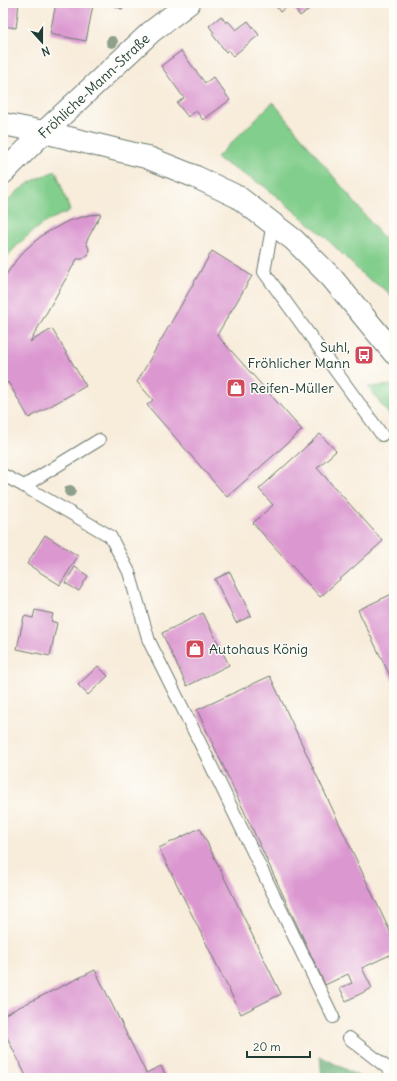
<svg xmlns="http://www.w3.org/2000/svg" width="397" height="1081" font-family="Delius,sans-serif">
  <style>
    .green { fill: #82ce8c; stroke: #508660 }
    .forest { fill: #69b178; stroke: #447756 }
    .building { fill: #db97d0 }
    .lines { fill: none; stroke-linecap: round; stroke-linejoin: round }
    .service-casing { stroke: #6b7a6e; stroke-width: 14 }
    .tertiary-casing { stroke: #6b7a6e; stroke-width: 24 }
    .service { stroke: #fff; stroke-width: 12 }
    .tertiary { stroke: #fff; stroke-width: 22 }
    .tree { fill: #8ea08b }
    .labels { text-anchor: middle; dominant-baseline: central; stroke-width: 3; stroke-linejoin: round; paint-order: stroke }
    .street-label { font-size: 14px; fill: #1f3d34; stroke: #fdfcf7 }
    .poi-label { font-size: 14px; fill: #1f3d34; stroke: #fdfcf7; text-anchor: start }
  </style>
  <rect width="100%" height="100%" fill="#fdfcf7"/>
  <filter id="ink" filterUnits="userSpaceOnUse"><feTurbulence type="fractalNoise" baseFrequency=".025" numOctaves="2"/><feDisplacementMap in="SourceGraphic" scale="8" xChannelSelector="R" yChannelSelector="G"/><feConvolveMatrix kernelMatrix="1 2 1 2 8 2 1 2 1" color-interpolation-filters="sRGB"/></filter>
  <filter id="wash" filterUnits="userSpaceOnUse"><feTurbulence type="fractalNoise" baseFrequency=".012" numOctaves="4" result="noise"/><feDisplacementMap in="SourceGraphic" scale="16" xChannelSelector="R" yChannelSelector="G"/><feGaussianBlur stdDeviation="0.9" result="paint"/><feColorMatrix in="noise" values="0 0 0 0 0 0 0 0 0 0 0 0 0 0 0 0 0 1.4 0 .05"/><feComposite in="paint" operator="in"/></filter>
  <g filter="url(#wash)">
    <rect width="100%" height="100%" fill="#f8ecda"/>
    <!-- green -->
    <g class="green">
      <polygon points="273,102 394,251 394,300 387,291 363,275 323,235 264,186 216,158"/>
      <path d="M56,171L70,211C41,221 23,238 3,261V207C15,189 37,177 56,171Z"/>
      <polygon points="394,385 394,421 368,387"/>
    </g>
    <!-- forest -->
    <polygon class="forest" points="320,1056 362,1078 322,1078"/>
    <g id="blocks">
      <!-- building -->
      <g class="building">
        <polygon points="3,3 19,3 16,28 3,26"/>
        <polygon points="56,3 91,3 91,4 93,5 86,41 50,34"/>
        <polygon points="113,3 124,3 122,9 112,5"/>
        <polygon points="274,3 292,3 280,12"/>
        <polygon points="301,3 309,3 312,7 300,16 294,8"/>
        <polygon points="221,16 226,23 228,21 236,30 248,21 259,35 233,56 228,50 226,52 212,34 214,33 209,26"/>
        <polygon points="181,51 205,83 213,77 230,100 203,120 196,111 188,117 177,103 184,98 161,66"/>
        <polygon points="101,214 86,242 89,249 88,255 82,259 77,259 30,342 52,329 86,386 29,418 8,382 3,390 3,279 17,259 26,249 44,234 68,221 89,215"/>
        <polygon points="212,251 252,276 217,335 302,430 227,497 147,405 153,400 137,382"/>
        <polygon points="320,434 336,451 317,468 383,541 320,597 253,523 273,505 259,489"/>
        <polygon points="45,535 78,556 60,585 27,564"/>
        <polygon points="75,567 88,576 79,591 65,583"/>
        <polygon points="230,572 251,616 236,623 215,579"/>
        <polygon points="394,593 394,684 358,610"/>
        <polygon points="35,610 53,614 51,621 57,623 50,656 17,649 24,616 33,618"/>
        <polygon points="203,613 229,665 187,686 162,633"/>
        <polygon points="98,666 108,676 88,695 78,685"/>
        <polygon points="270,676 394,940 394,953 362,968 372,988 346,1001 340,988 352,983 348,974 325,985 197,710"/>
        <polygon points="200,828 281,994 241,1014 159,848"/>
        <polygon points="95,970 146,1073 161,1066 167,1078 27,1078 3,1029 3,1015"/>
      </g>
    </g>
  </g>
  <g filter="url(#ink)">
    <use href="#blocks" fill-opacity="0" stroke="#6b7a6e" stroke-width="1"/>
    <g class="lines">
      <defs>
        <g id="service">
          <polyline points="273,223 264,272 382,435"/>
          <polyline points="3,475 24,486 110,536 129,572 149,641 206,755 333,1017"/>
          <polyline points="24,486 99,440"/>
          <polyline points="349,1038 394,1073"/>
        </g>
        <g id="tertiary">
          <polyline points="3,124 44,132 146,157 196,177 238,197 294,240 332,278 394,353"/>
          <polyline points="3,173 44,132 151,32 189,3"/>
        </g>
      </defs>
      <!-- service casing -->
      <use href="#service" class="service-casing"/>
      <!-- tertiary casing -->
      <use href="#tertiary" class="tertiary-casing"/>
      <!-- service -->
      <use href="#service" class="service"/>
      <!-- tertiary -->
      <use href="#tertiary" class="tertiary"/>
    </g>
    <!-- trees -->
    <g class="tree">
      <circle cx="112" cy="42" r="6"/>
      <circle cx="70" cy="491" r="6"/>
    </g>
  </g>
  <!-- icons -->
  <defs>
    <symbol id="bus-square" viewBox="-11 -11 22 22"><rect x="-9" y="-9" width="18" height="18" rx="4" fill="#d1495b" stroke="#fdfcf7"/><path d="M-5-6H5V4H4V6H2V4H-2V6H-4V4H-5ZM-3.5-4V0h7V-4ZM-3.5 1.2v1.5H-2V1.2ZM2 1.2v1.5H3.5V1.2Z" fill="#fff"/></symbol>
    <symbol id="shop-square" viewBox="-11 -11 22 22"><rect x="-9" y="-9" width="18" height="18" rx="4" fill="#d1495b" stroke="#fdfcf7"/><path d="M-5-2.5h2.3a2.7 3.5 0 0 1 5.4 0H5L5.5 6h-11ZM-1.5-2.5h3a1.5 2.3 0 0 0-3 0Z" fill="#fff"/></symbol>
  </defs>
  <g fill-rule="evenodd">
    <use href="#bus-square" x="353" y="344" width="22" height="22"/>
    <use href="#shop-square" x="225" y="377" width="22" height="22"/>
    <use href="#shop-square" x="184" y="638" width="22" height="22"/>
  </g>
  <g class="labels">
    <!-- street labels -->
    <g class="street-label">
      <text transform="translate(94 86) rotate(-43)">Fröhliche-Mann-Straße</text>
    </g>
    <!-- poi labels -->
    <g class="poi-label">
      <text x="350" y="347" text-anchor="end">Suhl,<tspan x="350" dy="16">Fröhlicher Mann</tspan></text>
      <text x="250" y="388">Reifen-Müller</text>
      <text x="209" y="649">Autohaus König</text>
    </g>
  </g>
  <!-- margin -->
  <rect width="397" height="1081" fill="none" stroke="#fdfcf7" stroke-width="16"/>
  <!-- north arrow -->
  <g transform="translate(42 42) rotate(159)" stroke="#fdfcf7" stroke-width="3" paint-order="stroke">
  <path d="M0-3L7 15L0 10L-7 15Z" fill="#1f3d34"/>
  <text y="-6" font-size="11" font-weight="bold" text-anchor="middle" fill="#1f3d34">N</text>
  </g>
  <!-- scale -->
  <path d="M247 1051v6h63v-6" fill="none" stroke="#1f3d34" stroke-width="2"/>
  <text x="253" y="1051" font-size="12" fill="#1f3d34" stroke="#fdfcf7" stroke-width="3" paint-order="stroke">20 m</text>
</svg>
